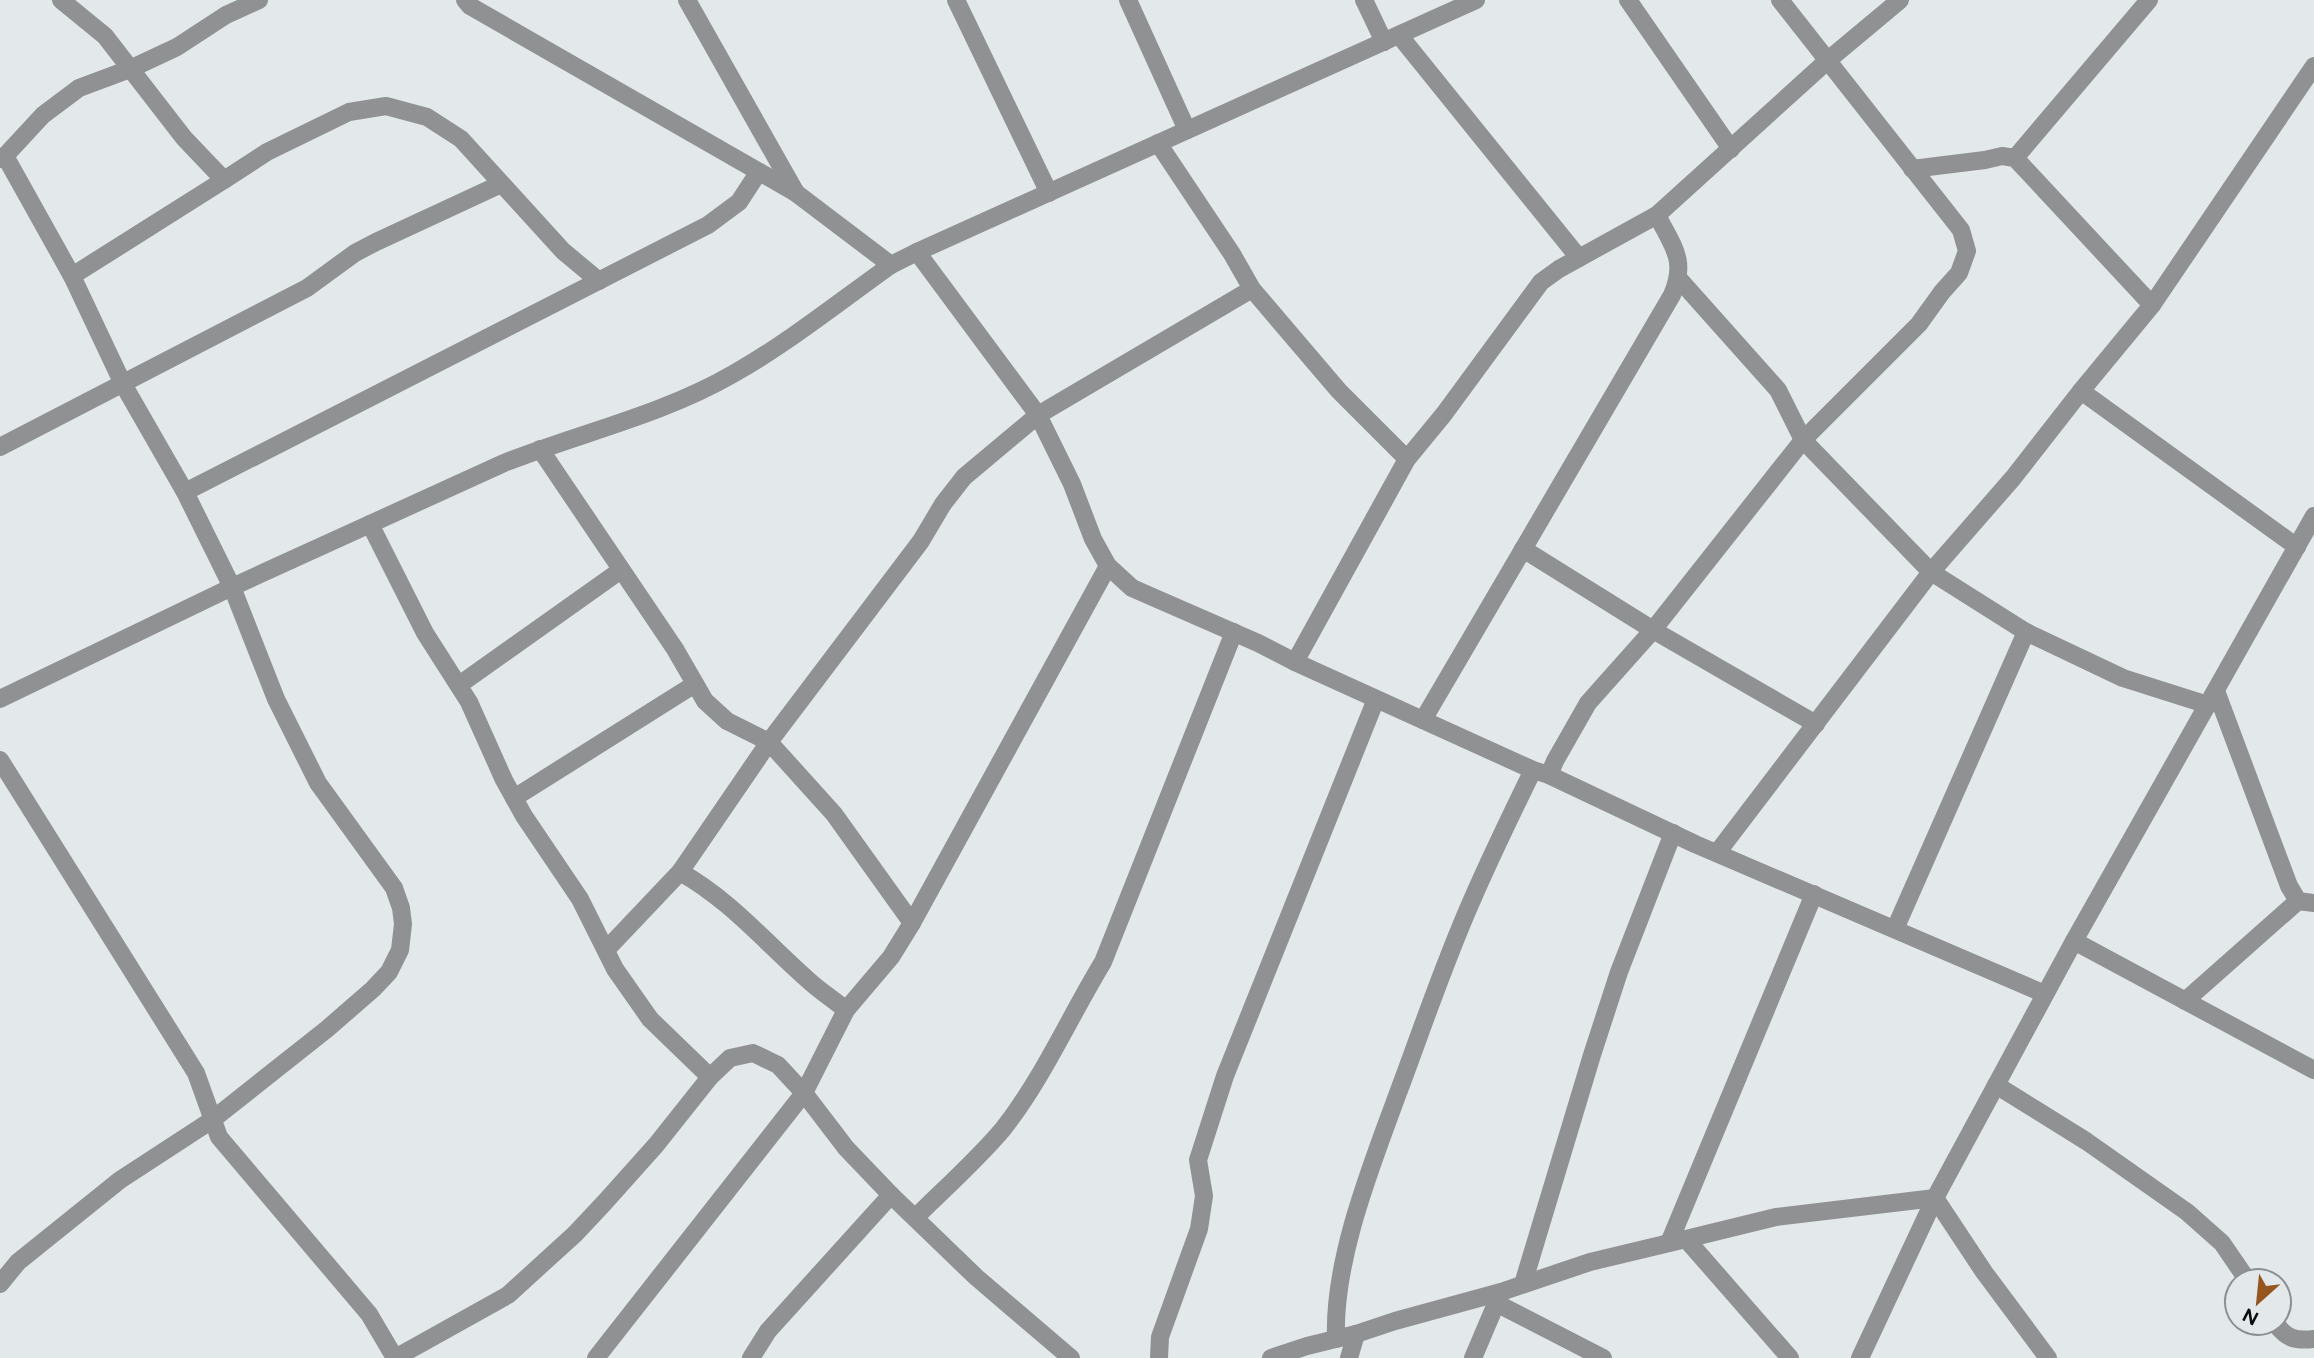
<svg xmlns="http://www.w3.org/2000/svg" width="2314" height="1358" font-family="Figtree,sans-serif">
  <style>
    .lines { fill: none; stroke-linecap: round; stroke-linejoin: round }
    .minor { stroke: #8f9192; stroke-width: 18 }
  </style>
  <rect width="100%" height="100%" fill="#e3e8ea"/>
  <g class="lines">
    <!-- minor -->
    <g class="minor">
      <polyline points="61,0 105,36 184,138 224,180 267,152 349,112 386,106 427,117 461,139 563,251 599,281"/>
      <polyline points="465,0 470,6 796,193 891,265"/>
      <polyline points="687,0 796,193"/>
      <polyline points="956,0 1049,193"/>
      <polyline points="1128,0 1187,130"/>
      <polyline points="1364,0 1384,42"/>
      <polyline points="1628,0 1731,149"/>
      <polyline points="1399,35 1579,258"/>
      <polyline points="1158,143 1232,254 1252,289 1339,391 1407,459"/>
      <polyline points="5,156 43,115 79,88 130,69 177,47 226,15 259,0"/>
      <polyline points="2015,158 2149,0"/>
      <polyline points="0,159 5,156 72,276 123,384 185,492 232,587 276,699 318,783 394,888 401,908 403,924 400,950 389,972 373,989 327,1029 212,1120 120,1180 18,1262 0,1284"/>
      <polyline points="1912,169 1985,160 2002,156 2015,158 2152,305"/>
      <polyline points="917,252 1038,415 1072,484 1093,539 1108,566 1132,588 1258,643 1295,662 1533,770 1549,775 1695,844 2045,994"/>
      <polyline points="72,276 224,180"/>
      <polyline points="1679,279 1778,390 1803,440 1931,572 2026,632 2123,678 2208,705"/>
      <polyline points="2081,391 2297,547"/>
      <polyline points="0,447 307,288 355,253 376,242 501,184"/>
      <polyline points="540,449 675,649 705,701 727,721 769,742 834,814 912,923"/>
      <polyline points="185,492 708,225 739,202 758,173"/>
      <polyline points="370,524 425,633 469,702 504,780 524,816 580,899 615,969 650,1019 710,1077"/>
      <polyline points="1523,549 1653,630 1816,724"/>
      <polyline points="1295,662 1407,459 1444,414 1541,282 1559,269 1657,215 1827,61 1900,0"/>
      <polyline points="459,685 621,570"/>
      <polyline points="2216,691 2289,886 2298,901 2314,903"/>
      <path d="M0,699L232,587L504,463C580,433 662,415 733,374C788,343 839,302 891,265L917,252L1476,0"/>
      <path d="M1423,720L1672,295C1687,260 1673,247 1657,215"/>
      <polyline points="0,760 196,1073 219,1137 369,1314 395,1358"/>
      <polyline points="1549,775 1555,761 1588,703 1653,630 1803,440 1919,324 1942,292 1959,273 1967,251 1961,230 1780,0"/>
      <polyline points="514,798 695,684"/>
      <polyline points="1717,853 1931,572 2013,478 2081,391 2152,305 2314,66"/>
      <path d="M680,872C729,899 766,943 808,980C820,991 834,1000 846,1010"/>
      <polyline points="1895,929 2026,632"/>
      <polyline points="2074,941 2314,1070"/>
      <polyline points="606,950 680,872 769,742 921,541 943,504 964,477 1038,415 1252,289"/>
      <polyline points="2185,1001 2298,901"/>
      <polyline points="1996,1085 2086,1141 2187,1212 2222,1243 2248,1281"/>
      <path d="M915,1218C944,1189 977,1160 1003,1129C1043,1078 1069,1018 1103,962L1234,632"/>
      <polyline points="1686,1239 1790,1358"/>
      <polyline points="1669,1243 1814,894"/>
      <polyline points="1523,1284 1592,1055 1619,972 1673,833"/>
      <polyline points="1496,1303 1603,1358"/>
      <path d="M2275,1323C2287,1339 2295,1341 2314,1339"/>
      <path d="M1336,1339C1333,1260 1371,1167 1398,1093C1422,1029 1444,963 1472,900C1491,856 1512,813 1533,770"/>
      <polyline points="395,1358 508,1295 575,1234 605,1202 656,1145 710,1077 730,1058 753,1053 778,1065 804,1093 846,1148 891,1195 976,1277 1071,1358"/>
      <polyline points="596,1358 804,1093 846,1010 891,957 912,923 1108,566"/>
      <polyline points="751,1358 768,1331 891,1195"/>
      <polyline points="1159,1358 1160,1337 1199,1229 1204,1196 1198,1160 1225,1076 1376,699"/>
      <polyline points="1271,1358 1307,1346 1356,1334 1395,1321 1501,1292 1590,1262 1686,1239 1776,1217 1935,1198 1984,1272 2048,1358"/>
      <polyline points="1349,1358 1356,1334"/>
      <polyline points="1473,1358 1501,1292"/>
      <polyline points="1860,1358 1935,1198 2074,941 2314,516"/>
    </g>
  </g>
  <!-- north arrow -->
  <g transform="translate(2258 1302) rotate(207)"><circle r="33" fill="#e3e8ea" stroke="#8d9092" stroke-width="2"/>
  <path d="M0-5L12 26L0 18L-12 26Z" fill="#965620"/>
  <text y="-10" font-size="19" font-weight="bold" text-anchor="middle" fill="#0b0d0e">N</text>
  </g>
</svg>
